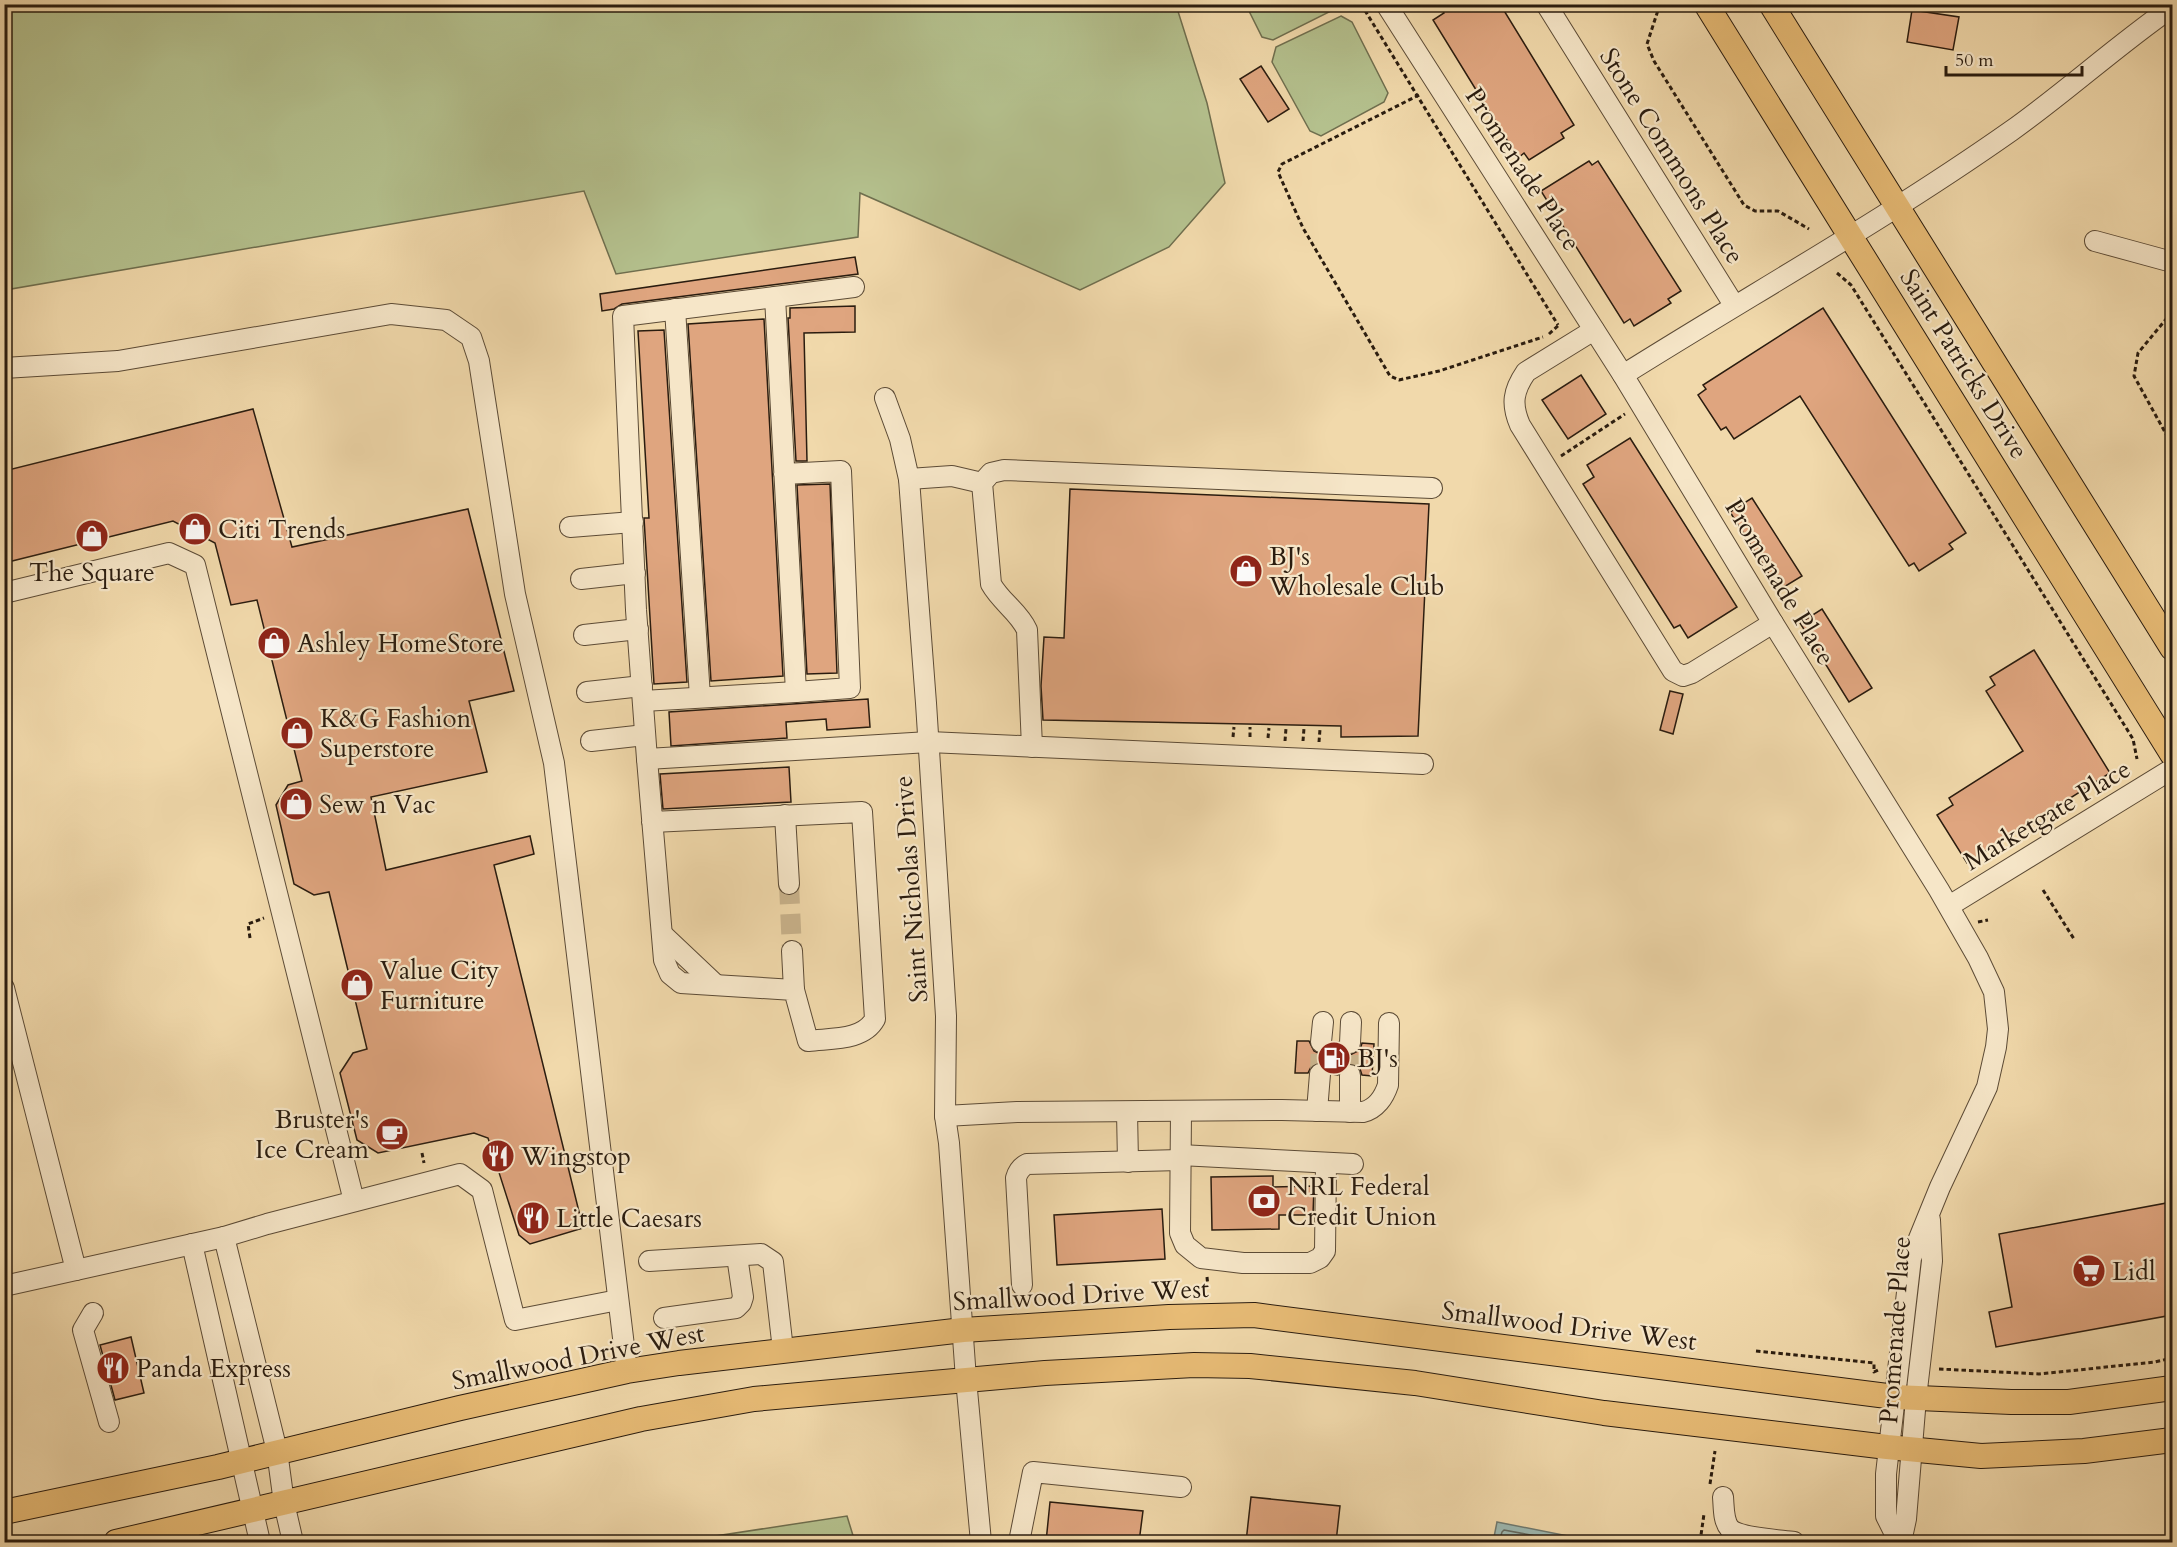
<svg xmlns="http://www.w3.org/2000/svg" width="2177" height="1547" font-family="Cardo,serif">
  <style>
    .green { fill: #b4c08d; stroke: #6f6e4e; stroke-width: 1.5 }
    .water { fill: #9db9b2; stroke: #6f7a71; stroke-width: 1.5 }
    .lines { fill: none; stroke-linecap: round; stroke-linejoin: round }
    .shore { stroke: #646a60; stroke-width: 1.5 }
    .building { fill: #dfa57f; stroke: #2a1c0f; stroke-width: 1.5 }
    .minor-tunnel { stroke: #c9b38c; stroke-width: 20; stroke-dasharray: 20 10; stroke-linecap: butt }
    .minor-casing { stroke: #5c4b36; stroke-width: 22 }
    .major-casing { stroke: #2a1c0f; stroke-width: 26 }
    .path { stroke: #2a1c0f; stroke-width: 3; stroke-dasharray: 4.5 3; stroke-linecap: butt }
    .minor { stroke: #f6e6c8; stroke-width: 20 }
    .major { stroke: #e8bc76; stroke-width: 24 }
    .labels { text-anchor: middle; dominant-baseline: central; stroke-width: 4.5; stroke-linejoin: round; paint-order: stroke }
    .street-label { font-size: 26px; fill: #2a1c0f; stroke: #f6e6c8 }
    .poi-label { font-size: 26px; fill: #2a1c0f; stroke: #f6e6c8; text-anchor: start }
  </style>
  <rect width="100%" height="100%" fill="#f1d9ab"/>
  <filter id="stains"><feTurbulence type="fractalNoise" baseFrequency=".00333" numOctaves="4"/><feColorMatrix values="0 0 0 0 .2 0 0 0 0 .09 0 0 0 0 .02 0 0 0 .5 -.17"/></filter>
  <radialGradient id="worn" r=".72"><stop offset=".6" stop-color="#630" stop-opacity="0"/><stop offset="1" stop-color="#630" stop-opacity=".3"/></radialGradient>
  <!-- green -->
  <g class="green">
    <polygon points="5,4 1176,5 1207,103 1225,183 1169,247 1080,290 860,193 858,237 616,274 584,191 5,290"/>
    <polygon points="1246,5 1338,5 1337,8 1273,40 1262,37"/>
    <polygon points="1341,16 1352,22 1388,93 1384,102 1321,136 1310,131 1272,62 1276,47"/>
    <polygon points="847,1516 855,1542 676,1542"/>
  </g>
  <!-- water -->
  <polygon class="water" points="1497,1522 1598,1542 1493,1542"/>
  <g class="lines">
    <!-- shore -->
    <polyline class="shore" points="1499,1542 1502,1532 1504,1530 1568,1542"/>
  </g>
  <!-- building -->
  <g class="building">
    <polygon points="1439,4 1500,4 1574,125 1561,133 1564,138 1529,160 1524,153 1518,158 1433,20 1444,13"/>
    <polygon points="1912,10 1959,17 1953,50 1907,42"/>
    <polygon points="1261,66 1289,109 1268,122 1240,79"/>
    <polygon points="1589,161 1592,165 1598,161 1681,291 1668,299 1671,303 1634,326 1630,319 1624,323 1541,191"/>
    <polygon points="855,257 858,274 622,304 614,309 602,311 600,294"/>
    <polygon points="855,306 855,332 804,333 807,461 796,461 788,318 790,318 790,308"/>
    <polygon points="1823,308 1966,533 1949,544 1953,549 1919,571 1914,563 1909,566 1800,396 1734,439 1726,427 1721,430 1698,395 1706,389 1703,385"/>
    <polygon points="764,319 783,676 711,681 688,324"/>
    <polygon points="664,330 687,682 654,684 644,518 649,518 638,331"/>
    <polygon points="1581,375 1606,414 1568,439 1542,400"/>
    <polygon points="253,409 292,547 468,509 514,691 469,701 487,772 371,797 386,870 530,836 534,854 494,865 583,1228 530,1244 519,1235 488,1138 474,1133 378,1153 357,1140 340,1073 353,1053 367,1049 329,892 314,895 294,884 276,805 288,785 302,781 257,600 231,605 215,543 173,521 4,563 4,471"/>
    <polygon points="1630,438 1737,607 1688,638 1680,625 1674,628 1583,484 1594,477 1587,465"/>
    <polygon points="830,484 837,673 807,674 797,485"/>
    <polygon points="1070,489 1429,504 1418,736 1341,737 1341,726 1043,720 1041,686 1044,637 1064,638"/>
    <polygon points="1752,498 1802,576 1779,590 1730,512"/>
    <polygon points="1822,609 1872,688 1849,702 1800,623"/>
    <polygon points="2034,650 2110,773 1967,863 1937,815 1953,805 1949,798 2023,751 1986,691 1995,685 1990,677"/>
    <polygon points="1670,691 1683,694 1673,734 1660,730"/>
    <polygon points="868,699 870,727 827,730 826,719 786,722 787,738 671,746 669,712"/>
    <polygon points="789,767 791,802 663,809 660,774"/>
    <polygon points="1297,1041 1309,1041 1314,1051 1320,1054 1330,1049 1333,1042 1338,1042 1343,1053 1350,1055 1360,1050 1362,1043 1374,1044 1372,1076 1362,1075 1360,1069 1351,1063 1344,1065 1338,1075 1332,1074 1327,1065 1320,1062 1311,1067 1308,1073 1295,1073"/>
    <polygon points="1273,1176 1273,1187 1314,1186 1313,1215 1279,1215 1279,1229 1212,1230 1211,1177"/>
    <polygon points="2172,1202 2172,1315 1996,1347 1989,1312 2012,1307 1999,1234"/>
    <polygon points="1162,1209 1165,1259 1057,1265 1054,1215"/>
    <polygon points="131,1337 144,1393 115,1400 100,1345"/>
    <polygon points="1251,1497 1340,1506 1336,1542 1246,1542"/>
    <polygon points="1050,1502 1143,1511 1139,1542 1046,1542"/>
  </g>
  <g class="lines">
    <!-- minor-tunnel -->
    <g class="minor-tunnel">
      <polyline points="789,884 792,951"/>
      <polyline points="1320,1074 1321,1042"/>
      <polyline points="1350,1075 1350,1043"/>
    </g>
    <defs>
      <g id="minor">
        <polyline points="1386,4 1623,375 1773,623 1939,890 1978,958 1994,992 1998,1029 1996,1047 1987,1087 1940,1187 1911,1258 1886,1474 1886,1516 1899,1542"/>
        <polyline points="1546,4 1734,305"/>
        <polyline points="2095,241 2172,262"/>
        <polyline points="854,287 623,316 636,610 647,759 929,742 1423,764"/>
        <polyline points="775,297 796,692 850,688 841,471 784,474"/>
        <polyline points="675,309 700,697"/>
        <path d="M1594,330L1526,372C1513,391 1511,404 1520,425L1673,671L1683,676L1692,673L1773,623"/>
        <polyline points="4,368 118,361 391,314 446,320 471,337 479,361 515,594 554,763 627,1371"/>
        <path d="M1623,375C1752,294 1886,219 2011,131C2066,92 2116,46 2172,7"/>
        <polyline points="885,398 900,439 909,479 926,703 946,1016 945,1116 949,1143 966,1379 981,1542"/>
        <polyline points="909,479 952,476 982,483"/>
        <polyline points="570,527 633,522"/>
        <polyline points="581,579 635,573"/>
        <polyline points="4,593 169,553 195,565 354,1201"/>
        <polyline points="584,635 638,629"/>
        <polyline points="587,692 642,686"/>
        <polyline points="643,701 796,692"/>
        <polyline points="591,741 645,735"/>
        <path d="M1032,747L1027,630C1019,612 1001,602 991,584L982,483L991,473L1004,470L1432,488"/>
        <path d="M647,759L664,960L670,974L681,983L794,990L808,1041C831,1038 863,1041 875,1019L862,812L652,822"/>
        <polyline points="785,815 789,884"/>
        <polyline points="1949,906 2172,769"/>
        <polyline points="662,934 716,985"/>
        <polyline points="792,951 794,990"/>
        <polyline points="4,988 76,1270"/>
        <polyline points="1321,1042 1323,1022"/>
        <polyline points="1350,1043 1351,1022"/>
        <polyline points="1317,1111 1320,1074"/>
        <polyline points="1127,1112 1128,1162"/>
        <polyline points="1181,1112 1180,1233 1185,1245 1201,1258 1243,1263 1310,1263 1320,1258 1325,1251 1326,1163"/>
        <polyline points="1350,1112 1350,1075"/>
        <path d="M945,1116L1017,1112L1282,1110L1363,1112C1376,1109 1384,1097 1388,1085L1389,1023"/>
        <polyline points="1180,1155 1353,1164"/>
        <polyline points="224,1237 277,1451 284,1503 293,1542"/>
        <polyline points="192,1244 260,1542"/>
        <polyline points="649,1261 761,1254 773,1262 783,1350"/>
        <path d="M1022,1285L1016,1178C1018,1171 1021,1167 1027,1164L1180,1160"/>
        <polyline points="4,1286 224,1237 267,1224 460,1174 482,1190 515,1320 618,1300"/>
        <polyline points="93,1313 83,1330 109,1422"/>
        <polyline points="664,1318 736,1308 741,1303 743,1297 737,1256"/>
        <path d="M1723,1497C1724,1508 1723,1521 1730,1529C1740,1538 1780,1540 1794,1542"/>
        <polyline points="1019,1542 1033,1472 1181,1487"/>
        <polyline points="1901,1542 1906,1519 1916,1398 1932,1261 1930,1220"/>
      </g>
      <g id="major">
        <polyline points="1706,4 2172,754"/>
        <polyline points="1771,4 2172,648"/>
        <polyline points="4,1512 218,1467 460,1408 627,1371 679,1363 963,1330 1169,1317 1254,1315 1895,1397 2011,1402 2069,1402 2172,1388"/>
        <polyline points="116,1542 641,1419 754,1399 1045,1373 1194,1365 1250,1366 1415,1383 1604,1413 1887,1447 1981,1456 2084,1451 2172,1440"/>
      </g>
    </defs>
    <!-- minor casing -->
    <use href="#minor" class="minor-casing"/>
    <!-- major casing -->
    <use href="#major" class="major-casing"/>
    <!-- path -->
    <g class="path">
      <polyline points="1361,4 1558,325"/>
      <polyline points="1660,4 1647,44 1654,61 1744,205 1755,211 1778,211 1809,229"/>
      <polyline points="1419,95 1282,164 1278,172 1303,228 1390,376 1399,380 1439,371 1543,337"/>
      <polyline points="1837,273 1851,285 2133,739 2137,759"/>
      <polyline points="2172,312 2138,353 2134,376 2166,434 2172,441"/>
      <polyline points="1549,334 1559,325"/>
      <polyline points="1561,456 1625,414"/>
      <polyline points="1233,737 1234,727"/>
      <polyline points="1250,737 1250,727"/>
      <polyline points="1268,738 1269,728"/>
      <polyline points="1285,741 1286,728"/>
      <polyline points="1303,741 1304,728"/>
      <polyline points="1319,742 1320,729"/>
      <polyline points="2167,805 2172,810"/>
      <polyline points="2043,890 2074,939"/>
      <polyline points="1978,922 1988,920"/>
      <polyline points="250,938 248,924 264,918"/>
      <polyline points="422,1153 424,1163"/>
      <polyline points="1207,1277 1208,1287"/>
      <polyline points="1756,1351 1874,1363 1874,1372 1880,1369"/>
      <polyline points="1939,1369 2039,1374 2155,1362 2172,1358"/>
      <polyline points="1710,1484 1715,1451"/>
      <polyline points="1700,1542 1704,1514"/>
    </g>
    <!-- minor -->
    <use href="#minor" class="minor"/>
    <!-- major -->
    <use href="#major" class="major"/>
  </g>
  <!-- icons -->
  <defs>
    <symbol id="shop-disc" viewBox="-11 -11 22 22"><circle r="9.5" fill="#8f2418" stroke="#f6e6c8"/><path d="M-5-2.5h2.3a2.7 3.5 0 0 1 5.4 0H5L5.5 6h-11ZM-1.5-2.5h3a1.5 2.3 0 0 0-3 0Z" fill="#fff"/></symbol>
    <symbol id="fuel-disc" viewBox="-11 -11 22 22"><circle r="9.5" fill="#8f2418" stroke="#f6e6c8"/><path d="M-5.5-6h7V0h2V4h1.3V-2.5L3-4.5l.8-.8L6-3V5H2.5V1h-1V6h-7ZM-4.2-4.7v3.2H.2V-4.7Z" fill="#fff"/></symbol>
    <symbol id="cafe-disc" viewBox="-11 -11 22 22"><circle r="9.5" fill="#8f2418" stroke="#f6e6c8"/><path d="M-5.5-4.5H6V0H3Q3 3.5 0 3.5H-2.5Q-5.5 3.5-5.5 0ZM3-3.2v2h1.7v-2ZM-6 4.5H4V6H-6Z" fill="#fff"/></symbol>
    <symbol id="restaurant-disc" viewBox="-11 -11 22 22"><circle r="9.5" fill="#8f2418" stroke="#f6e6c8"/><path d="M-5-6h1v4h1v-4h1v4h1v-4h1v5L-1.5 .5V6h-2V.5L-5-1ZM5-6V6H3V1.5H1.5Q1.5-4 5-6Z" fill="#fff"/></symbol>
    <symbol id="bank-disc" viewBox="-11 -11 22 22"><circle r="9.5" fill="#8f2418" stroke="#f6e6c8"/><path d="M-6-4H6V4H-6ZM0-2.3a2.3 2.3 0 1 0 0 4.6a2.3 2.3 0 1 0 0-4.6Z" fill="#fff"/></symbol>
    <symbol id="supermarket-disc" viewBox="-11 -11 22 22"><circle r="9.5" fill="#8f2418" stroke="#f6e6c8"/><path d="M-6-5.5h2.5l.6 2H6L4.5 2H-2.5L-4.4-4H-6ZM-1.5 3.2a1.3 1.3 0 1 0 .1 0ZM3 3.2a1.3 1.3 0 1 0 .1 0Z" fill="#fff"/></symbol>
  </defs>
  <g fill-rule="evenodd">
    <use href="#shop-disc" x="176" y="510" width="38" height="38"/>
    <use href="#shop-disc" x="73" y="517" width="38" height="38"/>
    <use href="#shop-disc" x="1227" y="552" width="38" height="38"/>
    <use href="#shop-disc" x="255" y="624" width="38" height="38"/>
    <use href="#shop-disc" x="278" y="714" width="38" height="38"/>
    <use href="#shop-disc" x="277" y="785" width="38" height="38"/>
    <use href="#shop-disc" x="338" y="966" width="38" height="38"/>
    <use href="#fuel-disc" x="1315" y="1039" width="38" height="38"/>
    <use href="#cafe-disc" x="373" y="1115" width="38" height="38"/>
    <use href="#restaurant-disc" x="479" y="1137" width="38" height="38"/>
    <use href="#bank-disc" x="1245" y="1182" width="38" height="38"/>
    <use href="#restaurant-disc" x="514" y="1199" width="38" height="38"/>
    <use href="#supermarket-disc" x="2070" y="1252" width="38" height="38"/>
    <use href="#restaurant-disc" x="94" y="1349" width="38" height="38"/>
  </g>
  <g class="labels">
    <!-- street labels -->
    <g class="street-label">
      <text transform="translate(1672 156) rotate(58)">Stone Commons Place</text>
      <text transform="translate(1523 169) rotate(57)">Promenade Place</text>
      <text transform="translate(1964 364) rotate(58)">Saint Patricks Drive</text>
      <text transform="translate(1780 582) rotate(59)">Promenade Place</text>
      <text transform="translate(2047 815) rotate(-31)">Marketgate Place</text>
      <text transform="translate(911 889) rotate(-94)">Saint Nicholas Drive</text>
      <text transform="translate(1081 1295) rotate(-3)">Smallwood Drive West</text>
      <text transform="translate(1569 1326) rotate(7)">Smallwood Drive West</text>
      <text transform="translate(1895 1330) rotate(-86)">Promenade Place</text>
      <text transform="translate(578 1357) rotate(-11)">Smallwood Drive West</text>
    </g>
    <!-- poi labels -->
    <g class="poi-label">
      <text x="218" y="529">Citi Trends</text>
      <text x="1269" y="556">BJ's<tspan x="1269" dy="30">Wholesale Club</tspan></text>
      <text x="92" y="572" text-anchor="middle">The Square</text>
      <text x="297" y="643">Ashley HomeStore</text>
      <text x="320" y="718">K&amp;G Fashion<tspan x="320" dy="30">Superstore</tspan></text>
      <text x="319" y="804">Sew n Vac</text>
      <text x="380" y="970">Value City<tspan x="380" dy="30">Furniture</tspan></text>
      <text x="1357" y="1058">BJ's</text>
      <text x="369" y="1119" text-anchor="end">Bruster's<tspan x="369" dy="30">Ice Cream</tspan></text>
      <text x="521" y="1156">Wingstop</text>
      <text x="1287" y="1186">NRL Federal<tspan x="1287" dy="30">Credit Union</tspan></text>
      <text x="556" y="1218">Little Caesars</text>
      <text x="2112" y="1271">Lidl</text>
      <text x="136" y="1368">Panda Express</text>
    </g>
  </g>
  <!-- margin -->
  <rect width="2177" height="1547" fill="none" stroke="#f1d9ab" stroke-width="24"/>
  <rect x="6" y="6" width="2165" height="1535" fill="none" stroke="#2a1c0f" stroke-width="3"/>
  <rect x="12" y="12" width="2153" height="1523" fill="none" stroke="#2a1c0f" stroke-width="1.5"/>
  <!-- scale -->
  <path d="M1946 66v9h136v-9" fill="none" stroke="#2a1c0f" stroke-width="3"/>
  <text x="1955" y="66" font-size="18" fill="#2a1c0f" stroke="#f6e6c8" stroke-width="4.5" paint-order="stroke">50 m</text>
  <rect width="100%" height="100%" filter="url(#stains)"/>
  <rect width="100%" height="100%" fill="url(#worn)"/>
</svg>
